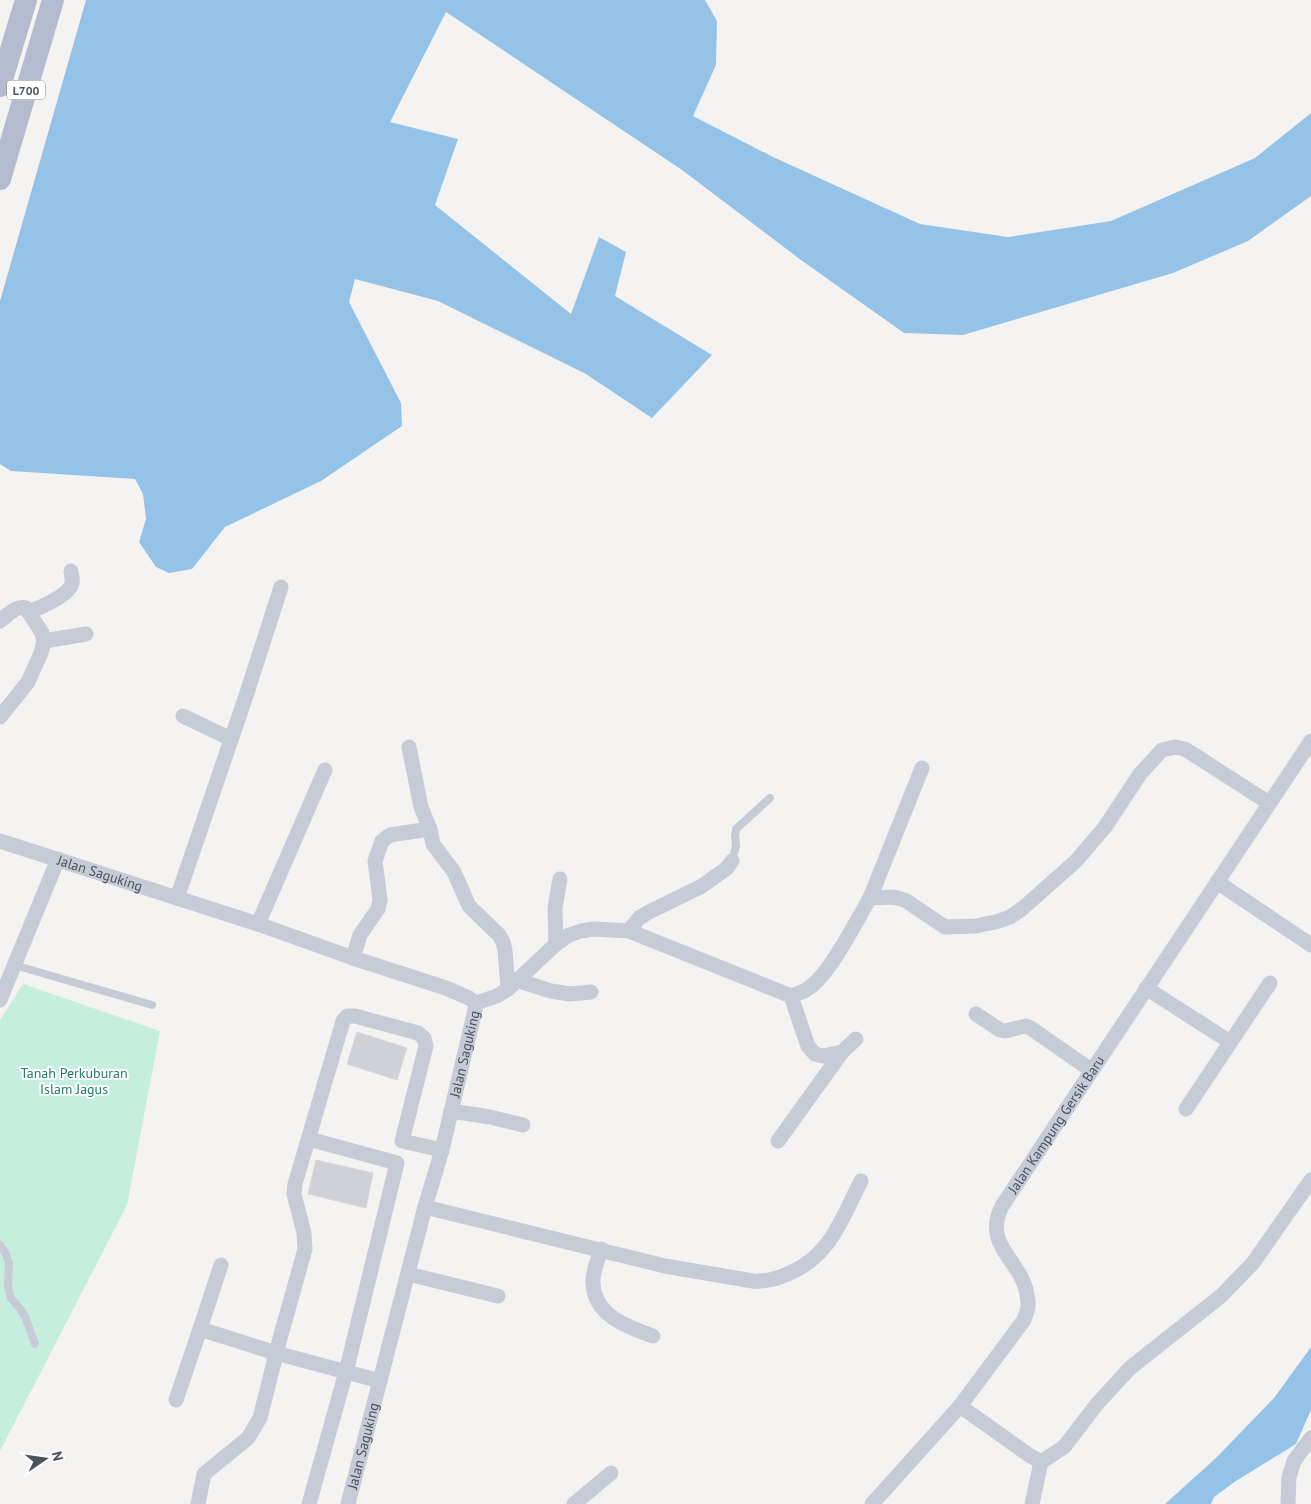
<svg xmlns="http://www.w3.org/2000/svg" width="1311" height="1504" font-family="'PT Sans',sans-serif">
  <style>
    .green { fill: #c5eede }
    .water { fill: #95c3e8 }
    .building { fill: #d0d1d6; stroke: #d7d7dd }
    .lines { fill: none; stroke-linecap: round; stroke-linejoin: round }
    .service { stroke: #c7cbd6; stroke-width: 8 }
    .minor { stroke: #c7cbd6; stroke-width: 15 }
    .primary { stroke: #b4bbcf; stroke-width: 22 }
    .labels { text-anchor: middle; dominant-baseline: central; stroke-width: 4; stroke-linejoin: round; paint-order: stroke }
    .shield { fill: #fff; stroke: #81858f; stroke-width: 1 }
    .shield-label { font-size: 12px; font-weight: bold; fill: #4b515f }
    .street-label { font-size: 14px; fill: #4b515f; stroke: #fff }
    .park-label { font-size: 14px; fill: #1e7e65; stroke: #fff }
  </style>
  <rect width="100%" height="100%" fill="#f4f3f2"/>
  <!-- green -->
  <polygon class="green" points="23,984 160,1031 127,1205 0,1451 0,1020"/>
  <!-- water -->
  <g class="water">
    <polygon points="86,0 705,0 717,21 716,65 693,116 773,157 920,224 1008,237 1111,221 1255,158 1311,113 1311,196 1248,241 1173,273 963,335 904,333 801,260 682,170 446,12 390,122 458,139 435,205 571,314 599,237 626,252 615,296 712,355 652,418 586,374 438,301 355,279 349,302 401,403 402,426 321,481 225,527 192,569 169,573 156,567 139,542 146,519 143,494 135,479 11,471 0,464 0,301"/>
    <polygon points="1311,1347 1311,1410 1296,1444 1236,1481 1214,1497 1211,1504 1165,1504 1216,1458 1274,1398"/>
  </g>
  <!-- building -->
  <g class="building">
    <polygon points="357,1032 407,1048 397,1080 347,1064"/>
    <polygon points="316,1160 373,1173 366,1208 308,1194"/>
  </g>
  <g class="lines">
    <!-- service -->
    <g class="service">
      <polyline points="732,861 736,846 735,836 736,829 770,798"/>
      <polyline points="14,965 152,1005"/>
      <polyline points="0,1245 5,1252 9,1263 8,1287 11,1298 21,1310 26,1319 35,1344"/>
    </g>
    <!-- minor -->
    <g class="minor">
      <path d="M30,612C41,607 70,595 72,583C73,579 71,574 71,571"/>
      <path d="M0,621C8,615 16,605 26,608L42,633L44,641L41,653L28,682L0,717"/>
      <polyline points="44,641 86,634"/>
      <polyline points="183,716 231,739"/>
      <polyline points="409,747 421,807 430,829 433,844 454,872 469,906 499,935 503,942 505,950 508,989"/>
      <path id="s1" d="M0,841L258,924L353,958L446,988L469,998L476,1003"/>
      <polyline points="1217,882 1311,945"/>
      <polyline points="177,898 246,696 281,587"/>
      <polyline points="870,898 922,768"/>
      <polyline points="258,924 325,770"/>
      <polyline points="629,931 639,918 649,912 702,886 727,868 732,861"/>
      <polyline points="556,944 555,908 560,879"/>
      <polyline points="353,958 360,935 378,909 380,900 375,861 382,841 390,835 430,829"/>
      <polyline points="516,980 551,991 570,994 591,992"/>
      <polyline points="1146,988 1230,1042"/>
      <polyline points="791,996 808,1046 815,1054 823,1056 842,1052 856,1039"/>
      <polyline points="0,1000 58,859"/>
      <path d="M476,1003L497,996L508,989L556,944L569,935L581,931L594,929L629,931L791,996C797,994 803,992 809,988C831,972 855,923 870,898L893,897L905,900L945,927L976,926L999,921L1010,917L1023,908L1076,861L1105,827L1140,774L1162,750L1175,747L1185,749L1269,803"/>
      <polyline points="976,1014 1000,1030 1005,1031 1026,1026 1029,1027 1091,1070"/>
      <polyline points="1186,1109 1270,983"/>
      <polyline points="451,1111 490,1117 523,1125"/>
      <polyline points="778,1141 842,1052"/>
      <path d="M425,1207L665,1266L753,1281C767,1282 778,1278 790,1273C831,1255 842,1218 861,1181"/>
      <path d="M601,1249C598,1260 592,1273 593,1283C594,1315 627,1327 653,1336"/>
      <polyline points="221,1265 200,1329 276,1353 380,1381"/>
      <polyline points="408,1274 498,1296"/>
      <polyline points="176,1400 200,1329"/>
      <polyline points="960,1406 1029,1455 1041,1462 1064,1447 1097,1404 1130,1368 1221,1296 1253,1263 1311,1180"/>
      <polyline points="198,1504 204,1474 248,1438 260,1418 279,1342 305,1249 304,1233 294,1194 295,1184 343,1021 347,1016 355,1016 418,1033 424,1038 426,1046 402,1141 442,1150"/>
      <polyline points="309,1504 346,1372 397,1163 309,1139"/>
      <path id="s2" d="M348,1504L425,1207L442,1150L475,1010L476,1003"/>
      <polyline points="574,1504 611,1473"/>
      <path id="s3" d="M872,1504L960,1406L1024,1320C1025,1316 1028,1310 1028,1306C1029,1302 1027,1298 1027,1294C1021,1259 982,1246 1002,1206L1311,741"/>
      <polyline points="1032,1504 1041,1462"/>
      <polyline points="1288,1504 1289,1477 1294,1461 1311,1438"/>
    </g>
    <!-- primary -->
    <g class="primary">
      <polyline points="0,86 26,0"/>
      <polyline points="0,179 53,0"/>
    </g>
  </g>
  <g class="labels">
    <!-- shield labels -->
    <rect class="shield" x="7" y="80.5" width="38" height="19" rx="4"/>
    <g class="shield-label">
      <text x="26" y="90">L700</text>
    </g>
    <!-- street labels -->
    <g class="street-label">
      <text stroke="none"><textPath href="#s1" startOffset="105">Jalan Saguking</textPath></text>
      <text stroke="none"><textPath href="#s2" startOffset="465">Jalan Saguking</textPath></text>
      <text stroke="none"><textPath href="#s3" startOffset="460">Jalan Kampung Gersik Baru</textPath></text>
      <text stroke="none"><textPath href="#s2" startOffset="60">Jalan Saguking</textPath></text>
    </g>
    <!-- park labels -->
    <g class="park-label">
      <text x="74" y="1073">Tanah Perkuburan<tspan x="74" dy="16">Islam Jagus</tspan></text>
    </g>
  </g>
  <!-- north arrow -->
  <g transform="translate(45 1459) rotate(77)" stroke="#ffffff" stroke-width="4" paint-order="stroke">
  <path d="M0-4L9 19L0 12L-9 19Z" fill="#4b515f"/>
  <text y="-8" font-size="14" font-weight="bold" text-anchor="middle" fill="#4b515f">N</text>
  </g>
</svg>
